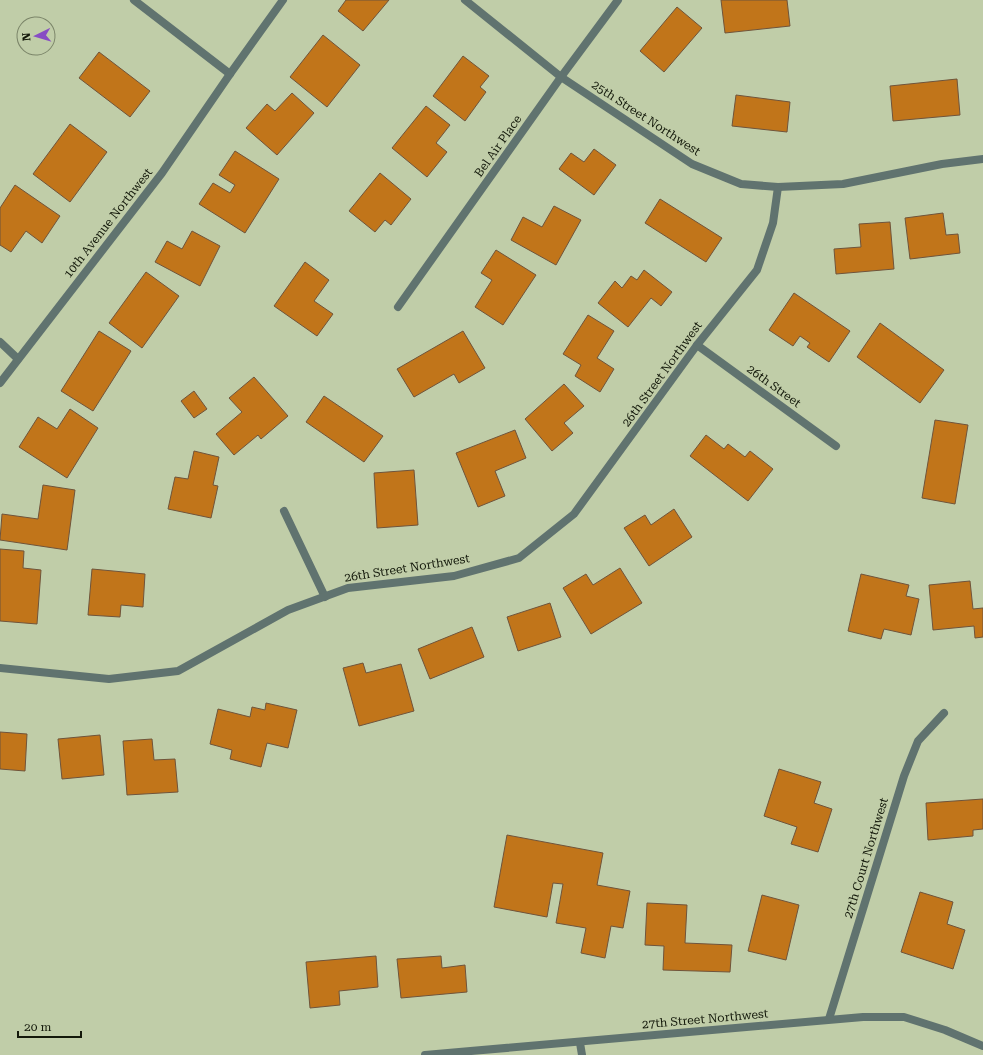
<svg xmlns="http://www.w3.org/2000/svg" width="983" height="1055" font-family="'Roboto Serif',serif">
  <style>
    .building { fill: #c1751a; stroke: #6f543b }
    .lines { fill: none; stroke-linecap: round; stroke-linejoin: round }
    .minor { stroke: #60736f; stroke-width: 8 }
    .labels { text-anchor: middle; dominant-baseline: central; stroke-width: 3; stroke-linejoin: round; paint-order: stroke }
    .street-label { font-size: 12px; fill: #13180a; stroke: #c0cda8 }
  </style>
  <rect width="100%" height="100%" fill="#c0cda8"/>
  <!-- building -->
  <g class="building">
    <polygon points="346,0 389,0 363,31 338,11"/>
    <polygon points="721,0 787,0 790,26 725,33"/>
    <polygon points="677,7 702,28 664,72 640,51"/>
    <polygon points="323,35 360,65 327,107 290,77"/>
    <polygon points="99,52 150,91 130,117 79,78"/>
    <polygon points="463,56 489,76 480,87 486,92 465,121 433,96"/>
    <polygon points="957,79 960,115 893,121 890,86"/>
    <polygon points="292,93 314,113 277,155 246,128 267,104 275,111"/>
    <polygon points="736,95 790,102 787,132 732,126"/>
    <polygon points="426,106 450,125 436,143 447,152 427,177 392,148"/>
    <polygon points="70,124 107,152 70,202 33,174"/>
    <polygon points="594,149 616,165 594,195 559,169 571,153 584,162"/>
    <polygon points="235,151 279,179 245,233 199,204 213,183 230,193 235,185 219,175"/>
    <polygon points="380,173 411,199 391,225 385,220 375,232 349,211"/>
    <polygon points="15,185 60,216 42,243 26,231 11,252 0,245 0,208"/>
    <polygon points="660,199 722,238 706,262 645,223"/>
    <polygon points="554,206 581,220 556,265 511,240 523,217 542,227"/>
    <polygon points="943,213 946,235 958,234 960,253 910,259 905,218"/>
    <polygon points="890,222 894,269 836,274 834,249 861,247 859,224"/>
    <polygon points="192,231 220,246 200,286 155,262 167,241 182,249"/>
    <polygon points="496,250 536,275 503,325 475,307 492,280 481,273"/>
    <polygon points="305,262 329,280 314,301 333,314 317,336 274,306"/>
    <polygon points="644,270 672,292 661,306 651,298 628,327 598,303 615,281 622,288 631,276 637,280"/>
    <polygon points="146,272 179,296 142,348 109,323"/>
    <polygon points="794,293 850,331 829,362 807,347 810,343 800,336 793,346 769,330"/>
    <polygon points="588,315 614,331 597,358 614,369 600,392 575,376 581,365 563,354"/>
    <polygon points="880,323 944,370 920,403 857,357"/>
    <polygon points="99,331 131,351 93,411 61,391"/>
    <polygon points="463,331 485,368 459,383 454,374 414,397 397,369"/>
    <polygon points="254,377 288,416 261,439 258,435 234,455 216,434 242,412 229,398"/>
    <polygon points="564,384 584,406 564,423 573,433 552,451 525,419"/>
    <polygon points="194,391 207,409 194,418 181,401"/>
    <polygon points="324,396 383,436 364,462 306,422"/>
    <polygon points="70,409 98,428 67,478 19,447 38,417 57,429"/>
    <polygon points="935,420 968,425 955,504 922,498"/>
    <polygon points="515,430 526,458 495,471 505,496 478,507 456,453"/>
    <polygon points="706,435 724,449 728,444 745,457 750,451 773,469 748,501 690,456"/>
    <polygon points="194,451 219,457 213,485 218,486 211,518 168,509 175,477 188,479"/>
    <polygon points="414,470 418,525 377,528 374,473"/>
    <polygon points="43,485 75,490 67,550 0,540 2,514 38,519"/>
    <polygon points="674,509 692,537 649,566 624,528 645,515 651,525"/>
    <polygon points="0,549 24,551 23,568 41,570 37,624 0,621"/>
    <polygon points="620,568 642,603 591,634 563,588 586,574 593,585"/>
    <polygon points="92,569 145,574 143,607 121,605 120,617 88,615"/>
    <polygon points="861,574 909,585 906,596 919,599 911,635 884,629 881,639 848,631"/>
    <polygon points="970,581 973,609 983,608 983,637 975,638 974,626 933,630 929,585"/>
    <polygon points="550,603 561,637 518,651 507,617"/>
    <polygon points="472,627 484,657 430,679 418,649"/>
    <polygon points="363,663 366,673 401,664 414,711 359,726 343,668"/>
    <polygon points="266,703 297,710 288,748 267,743 261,767 230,759 232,750 210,744 218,709 250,717 252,707 265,710"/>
    <polygon points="0,732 27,734 25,771 0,769"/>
    <polygon points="100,735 104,775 62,779 58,739"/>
    <polygon points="152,739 154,760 175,759 178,792 127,795 123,741"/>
    <polygon points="779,769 821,782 814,803 832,809 818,852 791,844 797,827 764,816"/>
    <polygon points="983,799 983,829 973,830 973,836 928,840 926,803"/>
    <polygon points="507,835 603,853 597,885 630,891 623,928 611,926 605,958 581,953 586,928 556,923 563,884 553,883 547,917 494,907"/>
    <polygon points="920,892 953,902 947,924 965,930 953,969 901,952"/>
    <polygon points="762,895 799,905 786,960 748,951"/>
    <polygon points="647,903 687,905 685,943 732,945 730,972 663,970 664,946 645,945"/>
    <polygon points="376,956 378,987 339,991 340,1005 310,1008 306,962"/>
    <polygon points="441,956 442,968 465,965 467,992 401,998 397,959"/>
  </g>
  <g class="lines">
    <!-- minor -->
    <g class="minor">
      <polyline points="134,0 230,74"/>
      <polyline points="465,0 561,77 692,164 741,184 778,187 843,184 942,164 983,159"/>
      <polyline points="398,307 561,77 618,0"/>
      <polyline points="0,342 18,359"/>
      <polyline points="697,345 836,446"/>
      <polyline points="0,383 162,173 230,74 283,0"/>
      <polyline points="284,511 325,597"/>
      <polyline points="0,668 109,679 178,671 288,610 348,588 454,576 519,558 574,514 697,345 757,270 773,223 778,187"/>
      <polyline points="829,1019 904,776 918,741 944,713"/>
      <polyline points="580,1043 582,1055"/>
      <polyline points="425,1055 863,1017 904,1017 945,1030 983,1046"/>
    </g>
  </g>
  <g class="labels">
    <!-- street labels -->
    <g class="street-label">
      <text transform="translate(646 118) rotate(33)">25th Street Northwest</text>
      <text transform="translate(498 146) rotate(-55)">Bel Air Place</text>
      <text transform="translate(108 223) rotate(-52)">10th Avenue Northwest</text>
      <text transform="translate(662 374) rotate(-54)">26th Street Northwest</text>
      <text transform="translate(774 386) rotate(36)">26th Street</text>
      <text transform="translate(407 568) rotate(-9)">26th Street Northwest</text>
      <text transform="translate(866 858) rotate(-73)">27th Court Northwest</text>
      <text transform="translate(705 1019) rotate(-5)">27th Street Northwest</text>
    </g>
  </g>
  <!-- north arrow -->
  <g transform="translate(36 36) rotate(265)"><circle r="19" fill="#c0cda8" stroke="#7b8569"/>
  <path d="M0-3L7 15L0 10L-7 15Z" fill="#874dc4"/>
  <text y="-6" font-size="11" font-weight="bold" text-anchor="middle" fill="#13180a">N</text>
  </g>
  <!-- scale -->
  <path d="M18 1031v6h63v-6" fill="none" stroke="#13180a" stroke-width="2"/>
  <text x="24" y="1031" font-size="12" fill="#13180a" stroke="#c0cda8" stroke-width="3" paint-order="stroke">20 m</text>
</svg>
